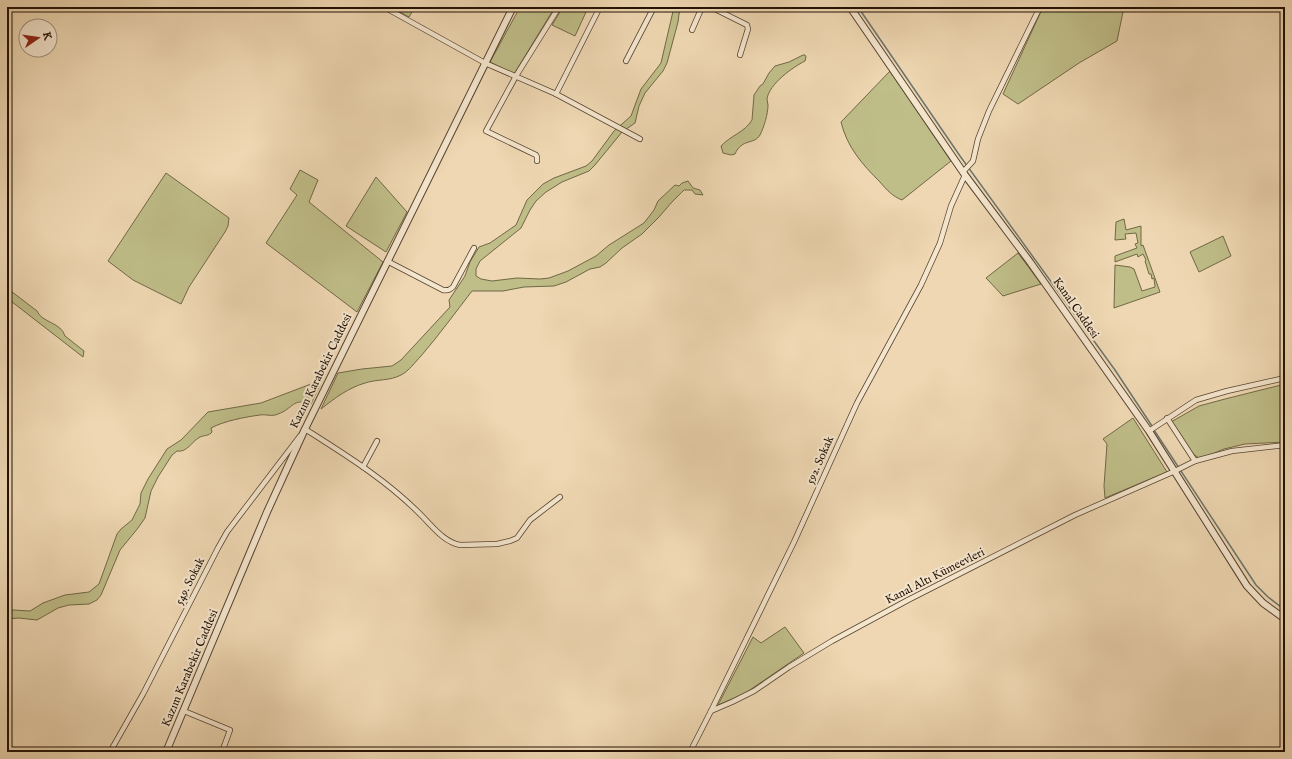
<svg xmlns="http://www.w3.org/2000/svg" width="1292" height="759" font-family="'IM FELL English',serif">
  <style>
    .green { fill: #bfbd88; stroke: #716846 }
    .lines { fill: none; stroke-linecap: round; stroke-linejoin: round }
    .stream { stroke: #6c756f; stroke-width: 1.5 }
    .minor-casing { stroke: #564330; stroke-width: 6 }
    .tertiary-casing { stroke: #564330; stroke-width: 8 }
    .minor { stroke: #f4e5cd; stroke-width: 4.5 }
    .tertiary { stroke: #f4e5cd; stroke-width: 6 }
    .labels { text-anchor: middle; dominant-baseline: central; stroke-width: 4; stroke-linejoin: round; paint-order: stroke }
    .street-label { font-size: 12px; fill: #231205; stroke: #f4e5cd }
  </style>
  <rect width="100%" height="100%" fill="#eed7b2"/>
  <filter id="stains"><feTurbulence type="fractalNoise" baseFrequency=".005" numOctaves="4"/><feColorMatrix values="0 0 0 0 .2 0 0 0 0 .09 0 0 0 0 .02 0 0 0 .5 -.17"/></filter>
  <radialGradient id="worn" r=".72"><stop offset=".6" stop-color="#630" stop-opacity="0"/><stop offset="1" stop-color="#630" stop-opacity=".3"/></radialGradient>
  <!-- green -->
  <g class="green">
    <polygon points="390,7 415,7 409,17"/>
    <polygon points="520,7 555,7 514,74 490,62"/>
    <polygon points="563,7 581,7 581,9 586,12 575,36 552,25"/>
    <path d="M674,7H680L678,22L667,63L663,71L645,93L639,106L635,123L622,132L595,165L589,171L562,182L546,192L536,201L530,210L521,228L480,261L476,269V276L481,279L492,281L517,278L540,279L549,278L568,271L596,256L609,245L644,223L654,210L658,201L675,185L679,186L682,183L688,181L693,188L700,190L703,195L695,194L692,190H684L672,202L659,217L642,234L622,248L606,263L600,267L590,269L566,282L554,286L524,287L503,291H472C455,313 439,335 421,356C415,362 409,371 401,375C390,381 377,379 365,383C348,388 335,398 321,409L338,373L362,369L392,366L401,360L450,307L449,300L465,276L470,262L479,247L490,243L516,225L527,200L543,184L554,178L586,166L592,161L614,131L631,116L641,89L661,63Z"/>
    <polygon points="1043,7 1124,7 1117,41 1079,63 1018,104 1003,94"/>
    <path d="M803,55H805L806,57L805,61C793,67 769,84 767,99C767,101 768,103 768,105C768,114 764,127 760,135C754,145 742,138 735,154L731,155L723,153L721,146C730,136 745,132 752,120L754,95L760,86L763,84L769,73L775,66L789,62Z"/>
    <path d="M890,71L951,161L902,200C892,196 887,190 880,182C862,164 847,147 841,122Z"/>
    <polygon points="300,170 318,180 309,202 383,262 357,312 266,243 297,195 290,189"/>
    <polygon points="166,173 229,218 228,226 225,232 189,287 181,304 133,280 108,261"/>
    <polygon points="376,177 407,212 386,252 346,226"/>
    <polygon points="1124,219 1126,230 1141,226 1141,246 1143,245 1160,292 1114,308 1115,265 1130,267 1134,269 1142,291 1155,287 1154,278 1152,279 1151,274 1149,274 1145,261 1146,260 1143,254 1138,257 1137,254 1115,262 1115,256 1137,248 1135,244 1138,243 1136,233 1125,234 1126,239 1115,240 1116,222"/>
    <polygon points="1223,236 1231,256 1199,272 1190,252"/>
    <polygon points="1018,253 1041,284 1003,296 986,278"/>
    <path d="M7,288L37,311C42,323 61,322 65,336L84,351L83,357L7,298Z"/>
    <path d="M311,384H316L320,385L311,404C293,397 293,409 278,414C272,417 266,414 260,415C245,417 224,421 211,428L212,432C209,436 205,435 200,437C192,441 187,453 177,451L172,455L158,477L151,491L145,518L138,528L120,550L101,595L97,600L89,604L69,605L58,608L37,620L19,618L7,619V612L13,610L30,611L43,603L65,595L89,592L99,584L117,534L121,529L132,520L140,504L141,493L148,479L167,449L181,440L208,412L261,403Z"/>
    <polygon points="1285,384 1285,442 1245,444 1224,449 1200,459 1192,453 1171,422 1199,406 1225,399"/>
    <polygon points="1133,418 1167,472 1105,498 1104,486 1107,444 1103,439"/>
    <polygon points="785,627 804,653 744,694 718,705 753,637 761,643"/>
  </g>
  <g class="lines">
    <!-- stream -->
    <g class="stream">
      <polyline points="858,7 960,156 1115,370 1152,426"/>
      <polyline points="1154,430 1256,585 1268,597 1285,610"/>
    </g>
    <defs>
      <g id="minor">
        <polyline points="384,7 485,63 556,94 640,139"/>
        <polyline points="711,7 747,25 748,29 740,55"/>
        <polyline points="692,30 702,7"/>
        <polyline points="626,61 654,7"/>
        <polyline points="556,94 600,7"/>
        <polyline points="537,161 537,157 536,155 486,131 516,76 559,7"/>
        <polyline points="963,172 973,161 978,139 989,111 1040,7"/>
        <path d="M387,261L443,290C447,291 450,290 453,287L474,248"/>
        <polyline points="1167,418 1195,461"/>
        <path d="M304,430L305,429C346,455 388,481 422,516C433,527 444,542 460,545L497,544L510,541L517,538L530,520L560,497"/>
        <polyline points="1149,431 1196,400 1227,391 1285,378"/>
        <polyline points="363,467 377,441"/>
        <polyline points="184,711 230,730 222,752"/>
        <polyline points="711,711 732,702 754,691 789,667 832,641 908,600 1075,515 1175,471 1195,461 1232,451 1285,445"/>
        <polyline points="110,752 143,694 218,548 227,532 300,436"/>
        <polyline points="690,752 711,711 794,542 857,403 921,285 940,243 951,206 965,175"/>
      </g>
      <g id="tertiary">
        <polyline points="850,7 965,175 1030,262 1149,431 1247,586 1263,603 1285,619"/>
        <polyline points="166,752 267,512 305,429 513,7"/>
      </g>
    </defs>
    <!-- minor casing -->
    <use href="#minor" class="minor-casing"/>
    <!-- tertiary casing -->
    <use href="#tertiary" class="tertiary-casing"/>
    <!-- minor -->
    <use href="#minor" class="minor"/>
    <!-- tertiary -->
    <use href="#tertiary" class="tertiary"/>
  </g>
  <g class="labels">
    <!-- street labels -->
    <g class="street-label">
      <text transform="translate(1076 308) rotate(55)">Kanal Caddesi</text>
      <text transform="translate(321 371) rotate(-64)">Kazım Karabekir Caddesi</text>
      <text transform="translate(820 460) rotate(-66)">592. Sokak</text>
      <text transform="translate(935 576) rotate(-27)">Kanal Altı Kümeevleri</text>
      <text transform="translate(190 581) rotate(-63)">549. Sokak</text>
      <text transform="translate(190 668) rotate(-67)">Kazım Karabekir Caddesi</text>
    </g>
  </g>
  <!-- margin -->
  <rect width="1292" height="759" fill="none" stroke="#eed7b2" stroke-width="24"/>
  <rect x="8" y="8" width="1276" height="743" fill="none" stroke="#231205" stroke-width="2"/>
  <rect x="12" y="12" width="1268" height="735" fill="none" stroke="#231205"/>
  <!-- north arrow -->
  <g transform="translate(38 38) rotate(77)"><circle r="19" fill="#f4e5cd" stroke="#a0917d"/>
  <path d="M0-3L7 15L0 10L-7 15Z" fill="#8f2418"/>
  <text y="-6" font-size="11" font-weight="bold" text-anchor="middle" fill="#231205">K</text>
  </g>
  <rect width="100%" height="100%" filter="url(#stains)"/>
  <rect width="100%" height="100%" fill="url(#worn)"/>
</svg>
